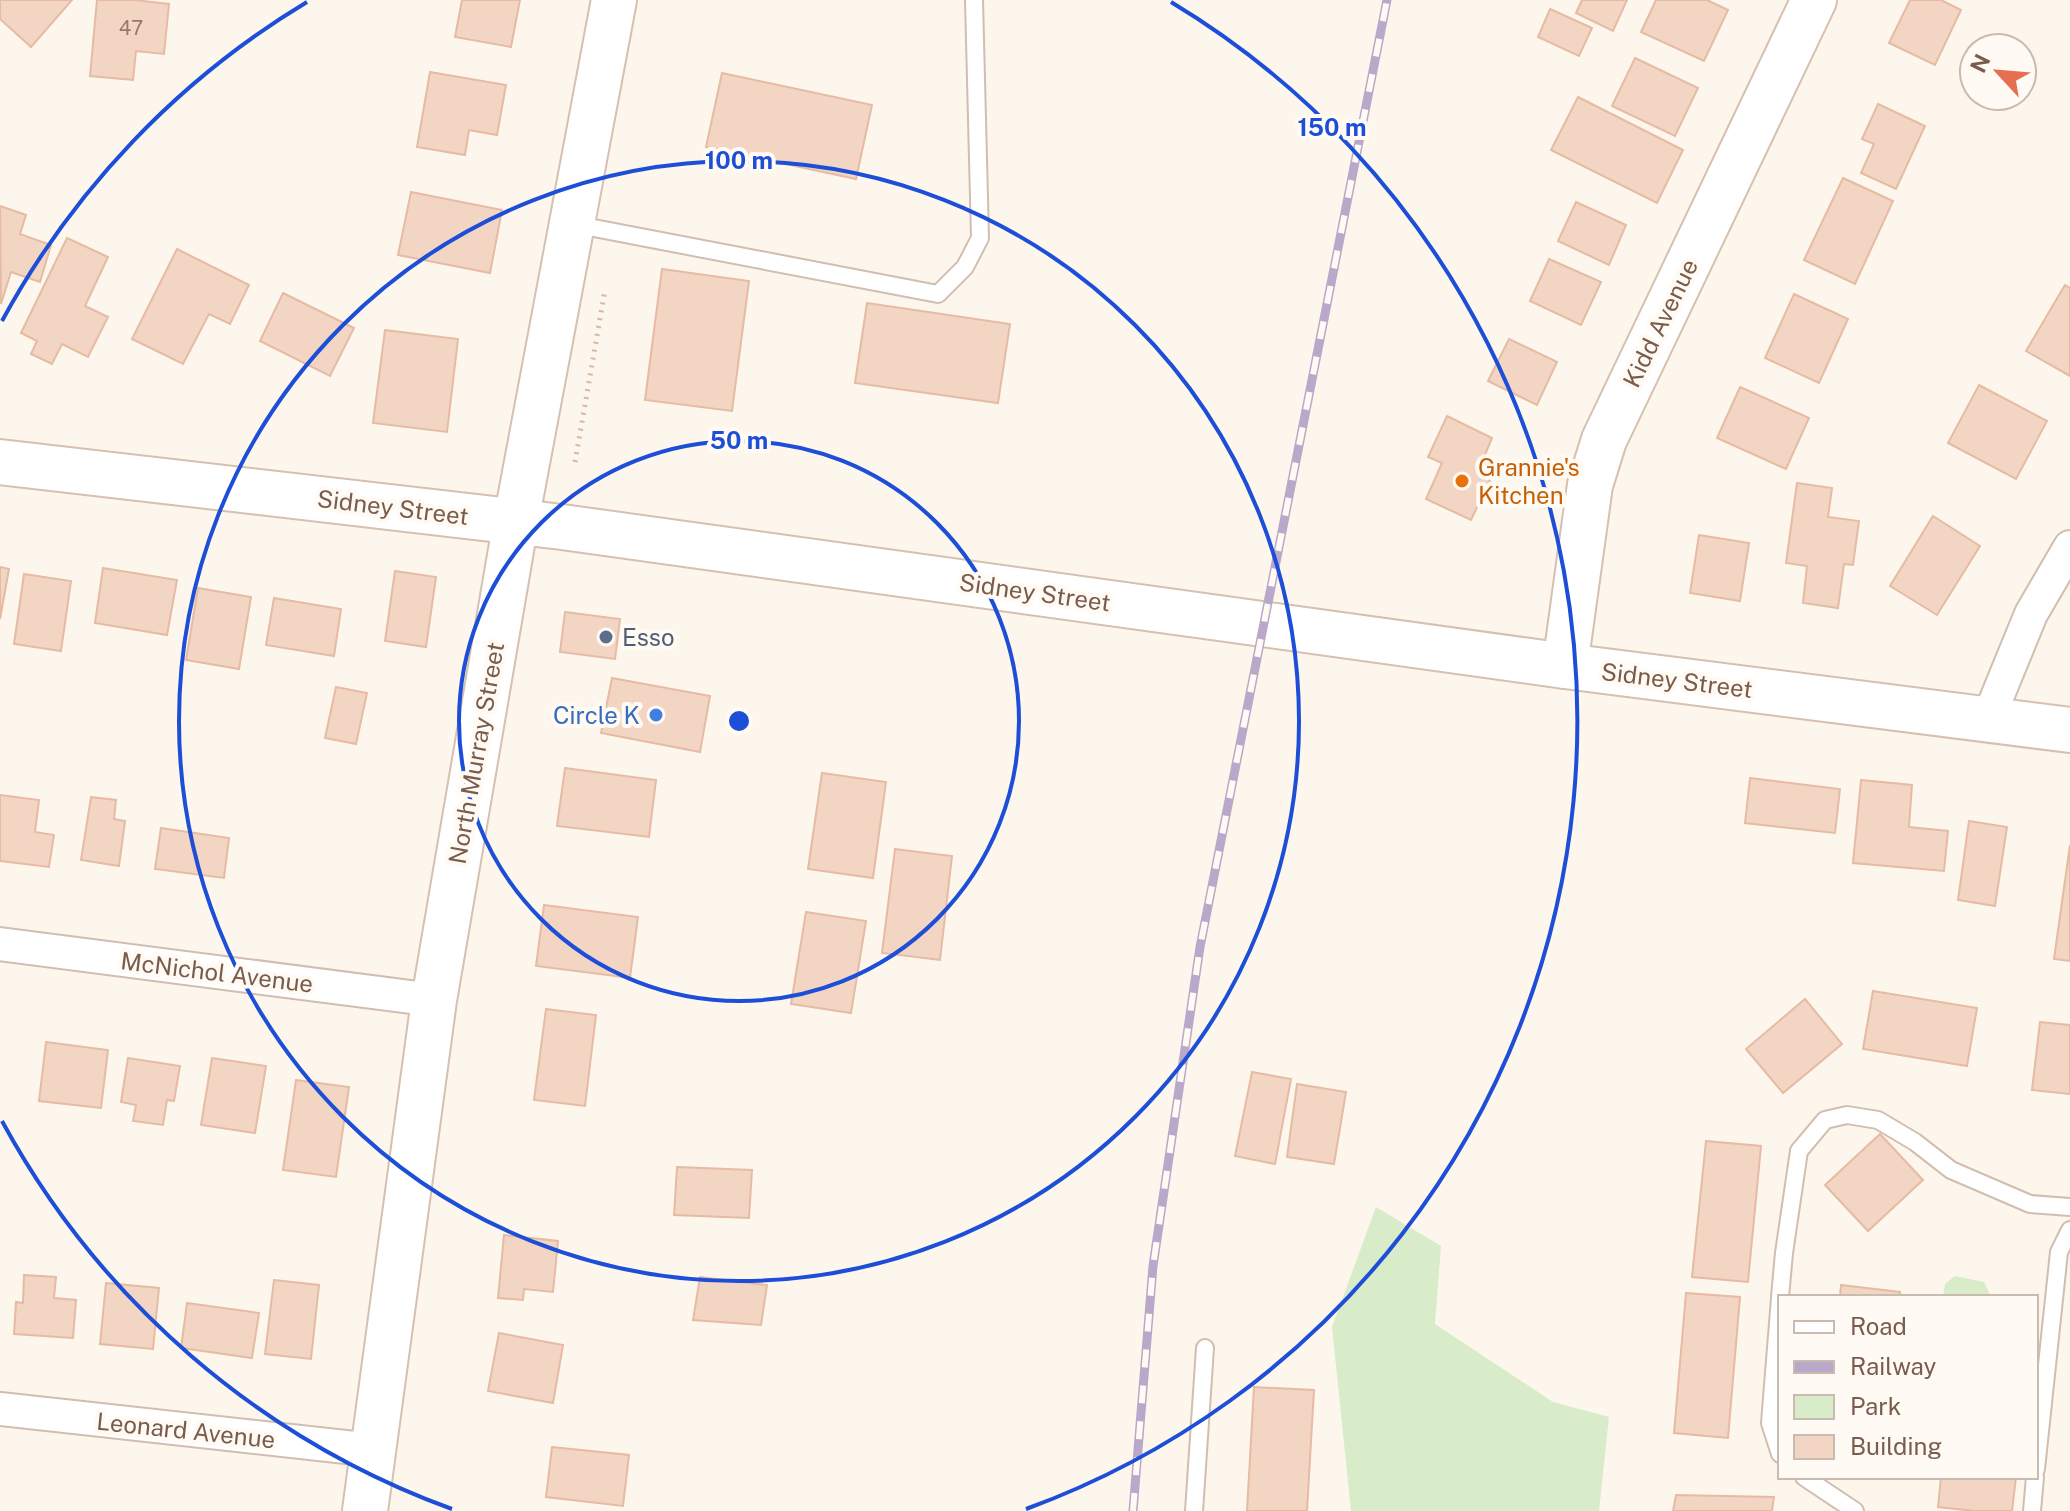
<svg xmlns="http://www.w3.org/2000/svg" width="2070" height="1511" font-family="'Public Sans',sans-serif">
  <style>
    .green { fill: #d8ecc9 }
    .building { fill: #f3d5c3; stroke: #e6bba3; stroke-width: 2 }
    .lines { fill: none; stroke-linecap: round; stroke-linejoin: round }
    .lane-casing { stroke: #d1beb0; stroke-width: 20 }
    .street-casing { stroke: #d1beb0; stroke-width: 36 }
    .secondary-casing { stroke: #d6c0b0; stroke-width: 48 }
    .path { stroke: #d9b8a5; stroke-width: 5; stroke-dasharray: 2 6; stroke-linecap: butt }
    .lane { stroke: #fff; stroke-width: 16 }
    .street { stroke: #fff; stroke-width: 32 }
    .secondary { stroke: #fff; stroke-width: 44 }
    .rail-casing { stroke: #b9a8c9; stroke-width: 9 }
    .rail { stroke: #fffaf3; stroke-width: 6; stroke-dasharray: 18; stroke-linecap: butt }
    .ring { fill: none; stroke: #1d4ed8; stroke-width: 4 }
    .food-dot { fill: #e8710a; stroke: #fffaf3; stroke-width: 3 }
    .service-dot { fill: #5c6f8a; stroke: #fffaf3; stroke-width: 3 }
    .shop-dot { fill: #3f7fe0; stroke: #fffaf3; stroke-width: 3 }
    .labels { text-anchor: middle; dominant-baseline: central; stroke-width: 8; stroke-linejoin: round; paint-order: stroke }
    .number-label { font-size: 20px; fill: #987a6a }
    .street-label { font-size: 24px; fill: #7a5c4d; stroke: #fffaf3 }
    .food-label { font-size: 24px; fill: #c56008; stroke: #fffaf3; text-anchor: start }
    .service-label { font-size: 24px; fill: #4e5e75; stroke: #fffaf3; text-anchor: start }
    .shop-label { font-size: 24px; fill: #366cbe; stroke: #fffaf3; text-anchor: end }
    .centre { fill: #1d4ed8; stroke: #fffaf3; stroke-width: 4 }
    .ring-label { font-size: 24px; text-anchor: middle; font-weight: bold; fill: #1d4ed8; stroke: #fffaf3; stroke-width: 8; stroke-linejoin: round; paint-order: stroke }
  </style>
  <rect width="100%" height="100%" fill="#fdf6ec"/>
  <!-- green -->
  <g class="green">
    <polygon points="1376,1207 1441,1246 1435,1324 1553,1402 1609,1417 1599,1511 1351,1511 1332,1327"/>
    <polygon points="1955,1276 1984,1282 1991,1297 1943,1297 1945,1284"/>
  </g>
  <!-- building -->
  <g class="building">
    <polygon points="0,0 72,0 31,47 0,19"/>
    <polygon points="97,0 135,0 169,4 164,54 136,51 133,80 90,76"/>
    <polygon points="462,0 520,0 511,47 455,37"/>
    <polygon points="1582,0 1627,0 1613,31 1576,13"/>
    <polygon points="1656,0 1707,0 1728,10 1704,61 1641,32"/>
    <polygon points="1910,0 1941,0 1961,10 1935,65 1889,43"/>
    <polygon points="1550,9 1592,28 1579,56 1538,37"/>
    <polygon points="1635,58 1698,88 1675,136 1612,106"/>
    <polygon points="430,72 506,85 497,135 469,130 465,155 417,147"/>
    <polygon points="722,73 872,105 856,179 706,147"/>
    <polygon points="1578,97 1683,150 1657,203 1551,150"/>
    <polygon points="1878,104 1925,126 1896,189 1861,173 1874,144 1862,139"/>
    <polygon points="1843,178 1893,201 1855,284 1804,260"/>
    <polygon points="411,192 502,210 490,273 398,255"/>
    <polygon points="1576,202 1626,225 1609,265 1558,241"/>
    <polygon points="0,206 26,215 20,234 51,245 40,282 11,272 1,304"/>
    <polygon points="67,238 108,257 85,306 108,317 88,357 62,344 52,364 31,354 37,341 21,333"/>
    <polygon points="177,249 249,285 230,324 209,314 183,364 132,339"/>
    <polygon points="1549,259 1601,282 1581,325 1530,301"/>
    <polygon points="662,269 749,281 732,411 645,400"/>
    <polygon points="2065,285 2070,288 2070,376 2026,351"/>
    <polygon points="283,293 354,328 330,376 260,341"/>
    <polygon points="1794,294 1848,319 1819,383 1765,358"/>
    <polygon points="867,303 1010,324 998,403 855,383"/>
    <polygon points="385,330 458,339 447,432 373,423"/>
    <polygon points="1509,339 1557,362 1537,405 1488,381"/>
    <polygon points="1979,385 2047,421 2016,479 1948,443"/>
    <polygon points="1740,387 1809,418 1786,469 1717,438"/>
    <polygon points="1447,416 1492,438 1484,457 1498,463 1471,520 1426,499 1442,463 1428,457"/>
    <polygon points="1797,483 1832,488 1828,517 1859,521 1853,565 1844,564 1838,608 1803,603 1807,566 1786,563"/>
    <polygon points="1933,516 1980,546 1937,615 1890,586"/>
    <polygon points="1699,535 1749,543 1740,601 1690,593"/>
    <polygon points="0,567 9,569 0,619"/>
    <polygon points="103,568 177,580 167,635 95,623"/>
    <polygon points="395,571 436,577 426,647 385,641"/>
    <polygon points="24,574 71,581 61,651 14,644"/>
    <polygon points="198,588 251,597 239,669 186,660"/>
    <polygon points="274,598 341,609 334,656 266,645"/>
    <polygon points="565,612 620,619 615,659 560,652"/>
    <polygon points="612,678 710,696 700,752 601,733"/>
    <polygon points="336,687 367,693 356,744 325,738"/>
    <polygon points="565,768 656,780 649,837 557,826"/>
    <polygon points="822,773 886,782 873,878 808,869"/>
    <polygon points="1750,778 1840,789 1835,833 1745,823"/>
    <polygon points="1861,780 1912,785 1909,827 1948,831 1944,871 1853,863"/>
    <polygon points="0,795 39,800 35,832 54,835 49,867 0,861"/>
    <polygon points="91,797 116,800 114,819 125,821 119,866 81,860"/>
    <polygon points="1969,821 2007,827 1995,906 1958,900"/>
    <polygon points="161,828 229,838 224,878 155,869"/>
    <polygon points="2070,845 2070,961 2054,959"/>
    <polygon points="895,849 952,856 940,960 882,953"/>
    <polygon points="544,905 638,917 630,978 536,966"/>
    <polygon points="806,912 866,921 851,1013 791,1004"/>
    <polygon points="1873,991 1977,1008 1967,1066 1863,1049"/>
    <polygon points="1805,999 1842,1044 1783,1093 1746,1049"/>
    <polygon points="546,1009 596,1015 585,1106 534,1100"/>
    <polygon points="2040,1022 2070,1025 2070,1094 2032,1090"/>
    <polygon points="46,1042 108,1050 101,1108 39,1101"/>
    <polygon points="128,1058 180,1066 174,1101 167,1100 163,1125 133,1121 136,1105 121,1102"/>
    <polygon points="212,1058 266,1066 255,1133 201,1125"/>
    <polygon points="1252,1072 1291,1079 1275,1164 1235,1156"/>
    <polygon points="296,1080 349,1087 336,1177 283,1170"/>
    <polygon points="1297,1084 1346,1092 1334,1164 1287,1157"/>
    <polygon points="1880,1134 1923,1180 1868,1231 1825,1185"/>
    <polygon points="1706,1141 1761,1146 1748,1282 1692,1277"/>
    <polygon points="677,1167 752,1170 749,1218 674,1215"/>
    <polygon points="504,1235 558,1241 553,1292 524,1289 523,1300 498,1298"/>
    <polygon points="24,1275 56,1277 54,1298 76,1300 73,1338 14,1334 16,1302 23,1303"/>
    <polygon points="700,1277 767,1285 761,1325 693,1320"/>
    <polygon points="274,1280 319,1285 311,1359 265,1354"/>
    <polygon points="106,1283 159,1288 153,1349 100,1344"/>
    <polygon points="1841,1285 1900,1292 1900,1297 1840,1297"/>
    <polygon points="1686,1293 1740,1297 1728,1438 1674,1433"/>
    <polygon points="187,1303 259,1313 252,1358 181,1348"/>
    <polygon points="499,1333 563,1345 553,1403 488,1391"/>
    <polygon points="1254,1387 1314,1390 1307,1511 1247,1511"/>
    <polygon points="552,1447 629,1455 623,1506 546,1497"/>
    <polygon points="1941,1477 2016,1477 2012,1511 1974,1511 1938,1507"/>
    <polygon points="1676,1495 1774,1497 1772,1511 1673,1511"/>
  </g>
  <g class="lines">
    <defs>
      <g id="lane">
        <polyline points="573,224 938,294 965,267 980,238 974,0"/>
        <polyline points="1780,1297 1784,1253 1799,1151 1825,1120 1847,1115 1878,1120 1915,1142 1951,1170 2030,1204 2070,1207"/>
        <polyline points="1780,1298 1770,1423 1780,1454"/>
        <polyline points="2036,1469 2059,1252 2070,1230"/>
        <polyline points="1804,1477 1855,1511"/>
        <polyline points="1194,1511 1205,1348"/>
        <polyline points="2032,1511 2035,1477"/>
      </g>
      <g id="street">
        <polyline points="1988,719 2031,614 2070,547"/>
        <polyline points="0,944 434,1000"/>
        <polyline points="0,1409 373,1450"/>
      </g>
      <g id="secondary">
        <polyline points="0,462 562,527 1565,666 2070,730"/>
        <polyline points="1565,666 1590,485 1604,440 1814,0"/>
        <polyline points="365,1511 434,1000 516,521 614,0"/>
      </g>
    </defs>
    <!-- lane casing -->
    <use href="#lane" class="lane-casing"/>
    <!-- street casing -->
    <use href="#street" class="street-casing"/>
    <!-- secondary casing -->
    <use href="#secondary" class="secondary-casing"/>
    <!-- path -->
    <polyline class="path" points="575,462 605,290"/>
    <!-- lane -->
    <use href="#lane" class="lane"/>
    <!-- street -->
    <use href="#street" class="street"/>
    <!-- secondary -->
    <use href="#secondary" class="secondary"/>
    <defs>
      <polyline id="rail" points="1133,1511 1153,1266 1200,947 1387,0"/>
    </defs>
    <!-- rail casing -->
    <use href="#rail" class="rail-casing"/>
    <!-- rail -->
    <use href="#rail" class="rail"/>
  </g>
  <!-- distance rings -->
  <g class="ring">
    <circle cx="739" cy="721" r="280"/>
    <circle cx="739" cy="721" r="560"/>
    <path d="M452 1509A839 839 0 0 1 2 1121M2 321A839 839 0 0 1 307 2M1171 2A839 839 0 0 1 1026 1509"/>
  </g>
  <!-- markers -->
  <circle class="food-dot" cx="1462" cy="481" r="8"/>
  <circle class="service-dot" cx="606" cy="637" r="8"/>
  <circle class="shop-dot" cx="656" cy="715" r="8"/>
  <g class="labels">
    <!-- number labels -->
    <g class="number-label">
      <text x="131" y="28">47</text>
    </g>
    <!-- street labels -->
    <g class="street-label">
      <text transform="translate(1660 323) rotate(-64)">Kidd Avenue</text>
      <text transform="translate(393 507) rotate(7)">Sidney Street</text>
      <text transform="translate(1035 592) rotate(8)">Sidney Street</text>
      <text transform="translate(1677 680) rotate(7)">Sidney Street</text>
      <text transform="translate(476 753) rotate(-80)">North Murray Street</text>
      <text transform="translate(217 972) rotate(7)">McNichol Avenue</text>
      <text transform="translate(186 1430) rotate(6)">Leonard Avenue</text>
    </g>
    <!-- food labels -->
    <g class="food-label">
      <text x="1478" y="467">Grannie's<tspan x="1478" dy="28">Kitchen</tspan></text>
    </g>
    <!-- service labels -->
    <g class="service-label">
      <text x="622" y="637">Esso</text>
    </g>
    <!-- shop labels -->
    <g class="shop-label">
      <text x="640" y="715">Circle K</text>
    </g>
  </g>
  <circle cx="739" cy="721" r="12" class="centre"/>
  <g class="ring-label">
    <text x="1332" y="136">150 m</text>
    <text x="739" y="169">100 m</text>
    <text x="739" y="449">50 m</text>
  </g>
  <!-- legend -->
  <rect x="1778" y="1295" width="260" height="184" fill="#fffaf3" stroke="#cabbb1" stroke-width="2"/>
  <rect x="1794" y="1321" width="40" height="12" fill="#ffffff" stroke="#cabbb1" stroke-width="2"/>
  <text x="1850" y="1335" font-size="24" fill="#7a5c4d">Road</text>
  <rect x="1794" y="1361" width="40" height="12" fill="#b9a8c9" stroke="#cabbb1" stroke-width="2"/>
  <text x="1850" y="1375" font-size="24" fill="#7a5c4d">Railway</text>
  <rect x="1794" y="1395" width="40" height="24" fill="#d8ecc9" stroke="#cabbb1" stroke-width="2"/>
  <text x="1850" y="1415" font-size="24" fill="#7a5c4d">Park</text>
  <rect x="1794" y="1435" width="40" height="24" fill="#f3d5c3" stroke="#cabbb1" stroke-width="2"/>
  <text x="1850" y="1455" font-size="24" fill="#7a5c4d">Building</text>
  <!-- north arrow -->
  <g transform="translate(1998 72) rotate(296)"><circle r="38" fill="#fffaf3" stroke="#cabbb1" stroke-width="2"/>
  <path d="M0-6L14 30L0 20L-14 30Z" fill="#e76f51"/>
  <text y="-12" font-size="22" font-weight="bold" text-anchor="middle" fill="#7a5c4d">N</text>
  </g>
</svg>
